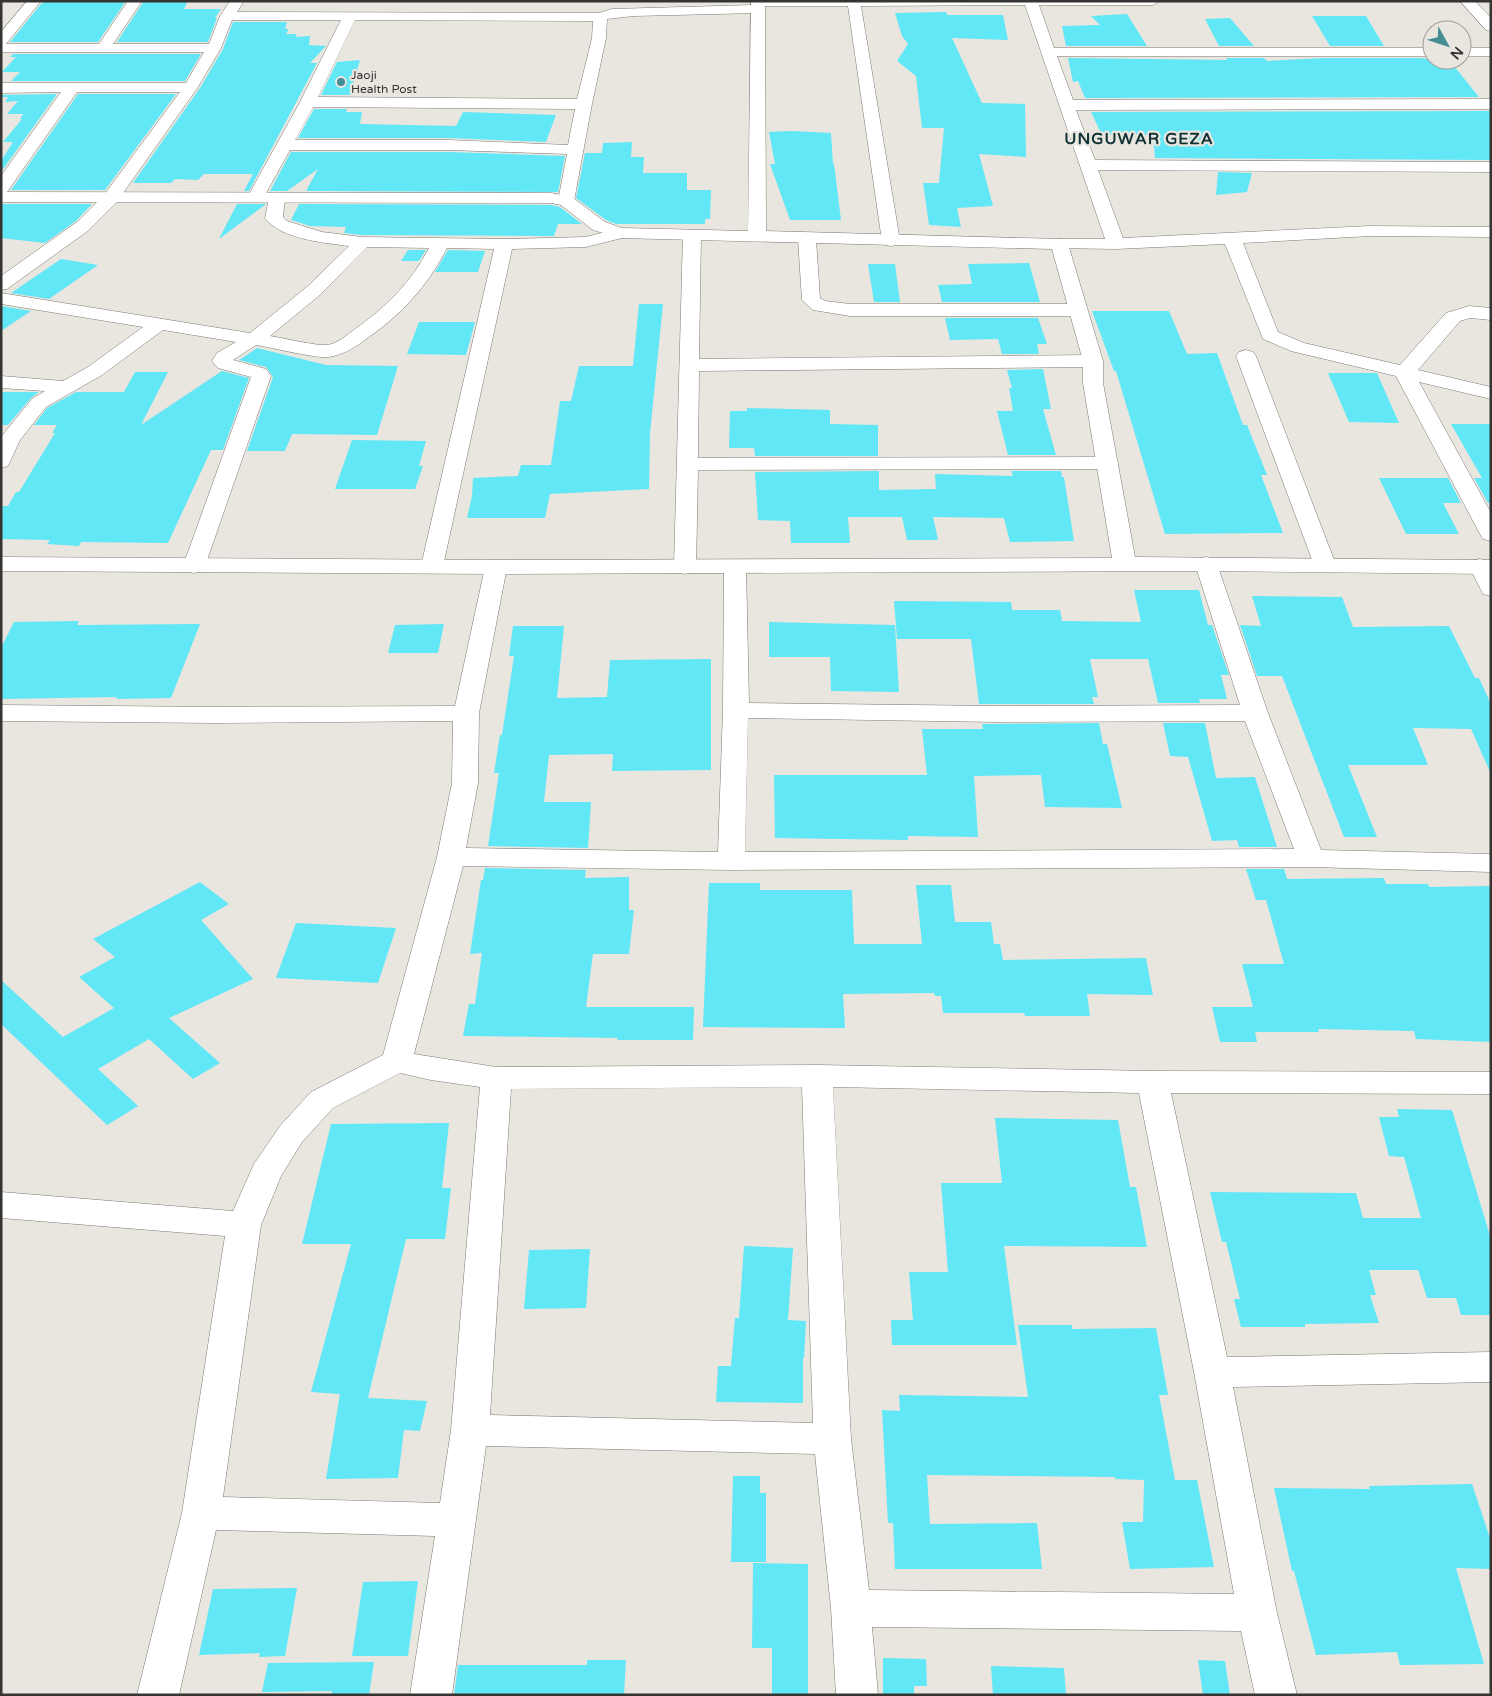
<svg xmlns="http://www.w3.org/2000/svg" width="1492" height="1696" font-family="'Varela Round',sans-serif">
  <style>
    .building { fill: #61e7f6 }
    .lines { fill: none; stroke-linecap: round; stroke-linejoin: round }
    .minor-casing { stroke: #7d7a74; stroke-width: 1 }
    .tertiary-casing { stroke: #7d7a74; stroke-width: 1 }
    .minor { fill: #fff; fill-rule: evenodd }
    .tertiary { fill: #fff; fill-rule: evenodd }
    .poi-dot { fill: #458c94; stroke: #e9e6df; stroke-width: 2 }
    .labels { text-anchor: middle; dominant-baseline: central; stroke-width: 4.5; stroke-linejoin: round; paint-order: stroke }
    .far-poi-label { font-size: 12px; fill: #363432; stroke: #e9e6df; text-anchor: start }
    .far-district-label { font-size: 16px; font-weight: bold; letter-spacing: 1px; fill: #113337; stroke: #e9e6df }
  </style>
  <rect width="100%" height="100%" fill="#e9e6df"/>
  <!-- building -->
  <g class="building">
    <polygon points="46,1 126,1 98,42 10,42 41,4"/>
    <polygon points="144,1 188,1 184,9 221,9 215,18 217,18 208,42 117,42"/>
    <polygon points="946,12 947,15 1003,15 1008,40 952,38 982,103 1025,104 1026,157 979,154 993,206 957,208 961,227 929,225 923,183 939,183 944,128 922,128 916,76 897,61 908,44 902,36 895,13"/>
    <polygon points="1127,14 1147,46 1066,46 1062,26 1100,25 1091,16"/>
    <polygon points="1312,16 1366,16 1384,46 1330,46"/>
    <polygon points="1230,18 1254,46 1219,46 1205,19"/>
    <polygon points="233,22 287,22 285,29 289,29 286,34 297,34 295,37 310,36 309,45 326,46 310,63 317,63 249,191 244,191 253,174 204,174 198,180 175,179 171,183 133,183 200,88 223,49"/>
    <polygon points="13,54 201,54 185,81 11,81 20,72 2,72 16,57 10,57"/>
    <polygon points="1068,58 1227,60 1226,58 1264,58 1267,61 1323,58 1419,58 1450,61 1479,97 1085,98 1078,81 1073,82"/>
    <polygon points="360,60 350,95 321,95 337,62"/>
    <polygon points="57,94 1,172 1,161 13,142 3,142 22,119 20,119 23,114 7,114 18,101 5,102 8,97 1,97 1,95"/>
    <polygon points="78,94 176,94 105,190 11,190"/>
    <polygon points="314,109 347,109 346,112 362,112 360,124 456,126 463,112 556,115 546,142 448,138 298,138"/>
    <polygon points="1491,111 1491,160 1155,158 1153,135 1102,135 1091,112"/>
    <polygon points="792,131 831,133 833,164 834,164 841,220 790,220 770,164 775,164 769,132"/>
    <polygon points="632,142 631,157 644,157 643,173 687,173 687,190 711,190 710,219 705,219 705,224 616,224 606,220 576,198 585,153 602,153 603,143"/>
    <polygon points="291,152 448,152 565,156 558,192 306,191 318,169 287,191 270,191"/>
    <polygon points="1218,172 1252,173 1247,192 1216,195"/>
    <polygon points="1,204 92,204 76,221 45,243 1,238"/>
    <polygon points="237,204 266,204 219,239"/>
    <polygon points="299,204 551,205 560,207 582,224 558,224 554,236 361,235 344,233 346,227 310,226 291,220"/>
    <polygon points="408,250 426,250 419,261 401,261"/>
    <polygon points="448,250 485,251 478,272 435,272"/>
    <polygon points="61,259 98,265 49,299 11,293"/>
    <polygon points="1029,263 1040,302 942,302 938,285 972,284 968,264"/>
    <polygon points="868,264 895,264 900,302 874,302"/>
    <polygon points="639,304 663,304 650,433 649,489 550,494 545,518 467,518 472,496 473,478 518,476 521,465 551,465 560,401 571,401 579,366 633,366"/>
    <polygon points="1,306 31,311 1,331"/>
    <polygon points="1092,311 1169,311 1187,354 1217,353 1243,425 1247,425 1267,475 1261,475 1283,533 1165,534 1116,371 1114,371"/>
    <polygon points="945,318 1038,318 1047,344 1037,344 1039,354 1002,354 998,339 950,340"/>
    <polygon points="419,322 475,322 466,355 407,354"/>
    <polygon points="257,348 326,365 398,366 377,435 292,434 285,451 247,451 273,377 266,367 239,360"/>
    <polygon points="1043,369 1051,409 1043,409 1056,455 1008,455 997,411 1013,411 1009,388 1012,388 1007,370"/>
    <polygon points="222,371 249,378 223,450 211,450 168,543 81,542 79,546 47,544 50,540 1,539 1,506 8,506 16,492 19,492 55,433 52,433 57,425 34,425 47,408 76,392 124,392 135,372 168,372 141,425"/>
    <polygon points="1328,373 1377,373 1399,423 1349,422"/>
    <polygon points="1,392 39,392 31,398 8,425 1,425"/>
    <polygon points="747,408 830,410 830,424 878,425 878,456 755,456 754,448 729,448 730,411 747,411"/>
    <polygon points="1451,424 1491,424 1491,503 1488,503 1474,478 1482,478"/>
    <polygon points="352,440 426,441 419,466 423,466 415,489 335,489"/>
    <polygon points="879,471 879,490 936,489 935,474 1013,476 1011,471 1061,471 1062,477 1064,477 1074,541 1010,542 1004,518 933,517 938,540 907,540 902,517 848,517 850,543 791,543 790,521 758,520 755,472"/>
    <polygon points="1379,478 1448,478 1461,503 1443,503 1459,534 1406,534"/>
    <polygon points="1134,590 1199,590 1208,625 1212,625 1229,675 1221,675 1227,699 1199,699 1200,703 1158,703 1148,659 1090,659 1098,697 1092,697 1094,704 979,704 971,639 897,639 894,601 1011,602 1012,610 1060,610 1062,621 1141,622"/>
    <polygon points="1252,596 1342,597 1353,627 1449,626 1475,678 1479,678 1491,704 1491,774 1471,729 1413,728 1428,765 1348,765 1377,837 1344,837 1282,676 1257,676 1240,625 1261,626"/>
    <polygon points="79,621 77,625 200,624 171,698 116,699 117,697 1,699 1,648 14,622"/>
    <polygon points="769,622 895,625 899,692 831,691 830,657 769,657"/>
    <polygon points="444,624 438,653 388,653 395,625"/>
    <polygon points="513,626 564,626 557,698 607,697 610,660 711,659 711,770 612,771 613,754 549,755 544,802 591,802 588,848 488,846 499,773 494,773 500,735 502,735 514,656 509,656"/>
    <polygon points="1099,723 1103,744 1107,744 1122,808 1045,807 1041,775 974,776 978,837 908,836 908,840 775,838 774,775 927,775 922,729 983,729 982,724"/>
    <polygon points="1163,723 1205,723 1216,778 1255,777 1277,847 1239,847 1237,840 1212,841 1188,757 1170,756"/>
    <polygon points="485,868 586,870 585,878 629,877 629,910 634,910 629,954 593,954 586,1007 694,1007 693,1040 617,1040 618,1038 463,1036 469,1004 475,1004 482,953 470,954 481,880 483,880"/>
    <polygon points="1246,869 1284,869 1287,879 1384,878 1386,884 1428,884 1429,887 1491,886 1491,1042 1416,1039 1414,1031 1318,1029 1319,1032 1255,1032 1257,1042 1220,1042 1212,1007 1253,1007 1242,964 1284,964 1266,900 1256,900"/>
    <polygon points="200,882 229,904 201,920 253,979 169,1018 220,1063 193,1079 149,1039 98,1069 138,1106 107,1125 1,1024 1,980 63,1037 114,1008 79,977 115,957 93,939"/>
    <polygon points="709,883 760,883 760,890 852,890 854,944 922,944 916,885 951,885 955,922 991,922 994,944 1000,944 1003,960 1146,958 1153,995 1087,994 1090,1016 1025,1016 1024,1013 943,1013 941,996 935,996 934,993 843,994 845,1028 703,1027"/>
    <polygon points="296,923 396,928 378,983 276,978"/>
    <polygon points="1397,1109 1452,1110 1491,1239 1491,1315 1461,1315 1456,1298 1427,1298 1418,1270 1369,1270 1376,1295 1370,1295 1379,1323 1305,1324 1305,1327 1241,1327 1234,1299 1240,1299 1226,1242 1222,1242 1210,1192 1356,1193 1363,1218 1421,1218 1404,1157 1389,1156 1379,1117 1399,1117"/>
    <polygon points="995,1118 1118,1120 1130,1187 1136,1187 1147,1247 1004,1246 1017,1345 892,1345 891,1320 913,1320 909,1272 948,1272 941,1183 1002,1183"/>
    <polygon points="449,1123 442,1188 451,1188 445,1239 406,1239 368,1398 427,1401 420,1431 404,1430 398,1478 326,1479 340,1394 311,1392 351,1244 302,1244 331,1124"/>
    <polygon points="744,1246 793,1248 788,1320 806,1321 804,1358 803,1358 803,1403 716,1402 718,1366 731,1366 735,1318 739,1318"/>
    <polygon points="590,1249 586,1308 524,1309 529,1250"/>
    <polygon points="1018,1325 1072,1325 1072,1329 1156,1328 1168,1395 1159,1395 1175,1480 1197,1480 1214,1567 1130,1569 1122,1522 1143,1522 1144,1480 1115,1479 1115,1477 927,1475 930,1524 1037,1523 1042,1569 895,1569 893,1523 888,1523 882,1410 900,1411 899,1395 1028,1397"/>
    <polygon points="733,1476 760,1476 760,1493 766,1493 766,1562 731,1562"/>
    <polygon points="1472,1484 1491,1541 1491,1569 1456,1568 1484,1664 1400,1665 1397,1652 1316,1655 1294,1571 1292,1571 1274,1488 1370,1489 1369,1486"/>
    <polygon points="753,1563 808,1564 808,1695 772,1695 772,1648 752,1648"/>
    <polygon points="418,1581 408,1656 352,1656 363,1582"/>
    <polygon points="297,1588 285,1656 259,1657 260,1653 199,1655 213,1589"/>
    <polygon points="883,1658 926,1659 927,1686 914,1686 914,1695 883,1695"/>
    <polygon points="587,1660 626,1660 624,1695 454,1695 458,1665 587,1665"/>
    <polygon points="1198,1660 1225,1661 1230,1695 1203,1695"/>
    <polygon points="374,1662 369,1695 331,1695 332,1691 262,1692 268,1663"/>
    <polygon points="991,1666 1064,1668 1066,1695 993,1695"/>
  </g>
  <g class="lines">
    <defs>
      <g id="minor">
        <path d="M27,1H41L6,44H99L128,1H142L113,44H209L220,16L230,1H244L237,12L599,13L612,9L753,5L751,1H1160L1153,5H1039L1054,48H1432V56H1057L1073,100L1491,99V109L1076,110L1095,160L1491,162V172L1098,170L1123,238L1370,226L1491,227V237L1370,236L1243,243L1278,332L1304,343L1400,365L1446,313L1469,306L1491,308V320L1470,318L1460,321L1418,370L1491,387V399L1419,382L1491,513V541L1483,539L1480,534L1396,376L1291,351L1263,339L1225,244L1116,249L1053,248L1050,244L1053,240L1059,239H1105L1025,5L861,6L900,241L897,245L891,246L885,245L882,241L848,6H762L764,9L757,13L634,16L607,19L606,38L592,104L574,201L572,205H560L558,201L567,154L448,150H290L261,202H249L247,198L300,102L341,20H232L221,48L198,87L116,203L89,230L7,289L1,290V276L77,222L104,195L180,92H77L7,192L1,193V176L61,92L1,93V83H186L204,52H1V32ZM355,20L593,21L592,38L577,99L318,97ZM313,107L575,109L568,145L448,140H295Z"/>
        <polygon points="1460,1 1475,1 1491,18 1491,31 1486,30"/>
        <rect x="1462" y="48" width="29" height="8"/>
        <path d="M277,193L283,194L285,198L283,217L287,221L322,232L362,237L504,239L586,237L620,228L626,229L629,233L626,237L586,247L512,249L443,566L440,571L432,573L424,571L421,566L494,249L447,248C428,285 403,313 369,337C357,346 344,355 328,357C313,358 274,348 256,345L233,360L266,369L271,376L205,566L202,571L194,573L186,571L183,566L251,377L218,368L212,361L217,353L236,342L163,330L102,375L46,407L20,440L8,466L1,468V437L32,399L45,391L1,388V376L63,381L88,367L143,327L1,304V293L250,333L308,286L349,246C325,243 280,239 265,218L269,198L271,194ZM367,247L429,248C411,283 386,307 354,330C347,335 337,344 327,345C316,346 283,338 270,336L321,294Z"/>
        <polygon points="692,230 698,231 701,235 699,359 1093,355 1100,357 1103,361 1100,365 1093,367 699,371 698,458 1108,457 1115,459 1119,463 1115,467 1108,469 698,470 696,567 693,572 685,574 677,572 674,567 683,235 686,231"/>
        <polygon points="807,234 813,235 816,239 820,298 825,301 850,304 1078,304 1085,306 1087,310 1085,314 1078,316 850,316 813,310 802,300 798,239 801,235"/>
        <polygon points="1246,350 1253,352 1256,356 1336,565 1333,570 1325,572 1317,570 1314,565 1236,356 1239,352"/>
        <path d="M1206,557L1214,559L1217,564L1268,713L1321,850L1491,854V872L1311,867L731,870L463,866L414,1054L496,1067L817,1065L1153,1071L1491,1072V1094L1171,1093L1227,1357L1491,1352V1382L1233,1387L1277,1613L1297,1695H1255L1241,1631L872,1627L878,1695H836L831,1608L815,1454L486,1446L452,1695H410L435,1536L216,1530L179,1695H137L182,1513L225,1236L1,1218V1192L233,1211L254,1164L280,1126L311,1092L383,1055L437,857L452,783L453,721L216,723L1,721V705L216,707L455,706L485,567L488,562L496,560L504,562L507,567L479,713L478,783L466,848L718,852L723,710L724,567L727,562L735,560L743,562L746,567L749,703L996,706L1240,705L1195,564L1198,559ZM748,718L996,722L1245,721L1294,849L745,852ZM400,1073L431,1080L480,1087L451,1430L440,1503L223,1497L261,1225L281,1176L302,1142L333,1108ZM802,1087L813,1423L490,1415L511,1089ZM833,1087L1139,1093L1194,1372L1234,1594L869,1590L851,1439Z"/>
        <polygon points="1480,559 1488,561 1491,565 1491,596 1483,594 1469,566 1472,561"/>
      </g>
      <polygon id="tertiary" points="751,1 765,1 766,231 1059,239 1065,240 1068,244 1103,361 1103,383 1135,557 1491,560 1491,574 1206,571 496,574 1,571 1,557 496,560 1112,558 1083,383 1083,361 1052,249 620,238 593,230 561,205 551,203 1,202 1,192 551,193 572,197 605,222 622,228 748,231"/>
    </defs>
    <!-- minor casing -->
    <use href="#minor" class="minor-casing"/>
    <!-- tertiary casing -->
    <use href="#tertiary" class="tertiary-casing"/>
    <!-- minor -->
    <use href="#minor" class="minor"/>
    <!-- tertiary -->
    <use href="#tertiary" class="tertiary"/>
  </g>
  <!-- markers -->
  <circle class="poi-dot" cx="341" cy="82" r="5"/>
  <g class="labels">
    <!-- far-poi labels -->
    <g class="far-poi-label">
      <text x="351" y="75">Jaoji<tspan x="351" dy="14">Health Post</tspan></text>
    </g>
    <!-- far-district labels -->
    <g class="far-district-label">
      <text x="1139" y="139">UNGUWAR GEZA</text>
    </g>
  </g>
  <!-- border -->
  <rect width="1492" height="1696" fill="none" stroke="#363432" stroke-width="5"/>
  <!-- north arrow -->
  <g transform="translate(1447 45) rotate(130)"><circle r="24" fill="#e9e6df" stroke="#a19f9a"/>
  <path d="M0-4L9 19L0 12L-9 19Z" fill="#458c94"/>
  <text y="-8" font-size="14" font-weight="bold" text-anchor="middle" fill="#363432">N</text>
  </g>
</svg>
